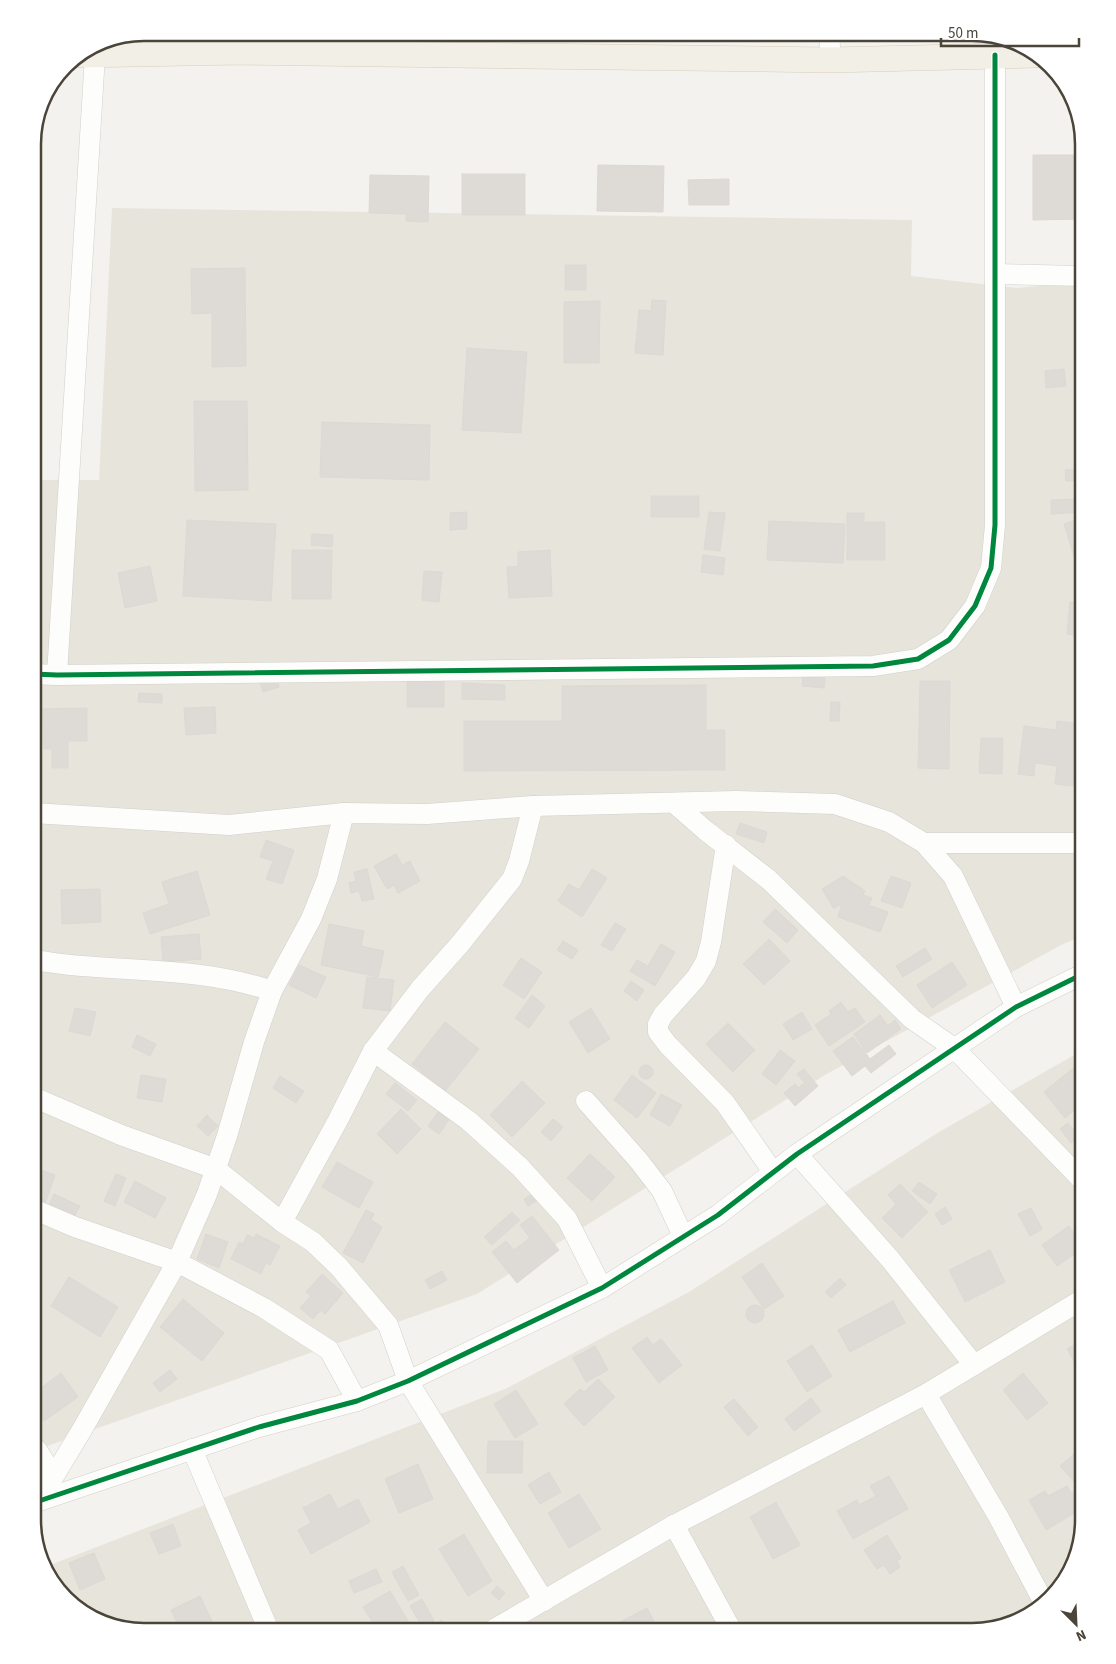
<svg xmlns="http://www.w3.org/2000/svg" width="1116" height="1664" font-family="'Source Sans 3',sans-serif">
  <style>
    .residential { fill: #e7e4dc }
    .building { fill: #dedbd6; stroke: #dcd9d4 }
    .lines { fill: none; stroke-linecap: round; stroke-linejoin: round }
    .minor-casing { stroke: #d2d0cb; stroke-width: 21 }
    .major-casing { stroke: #d6cebb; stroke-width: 26 }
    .minor { stroke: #fdfdfc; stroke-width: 20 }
    .major { stroke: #f2efe6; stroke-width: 25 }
    .cycleway-casing { stroke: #fff; stroke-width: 8 }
    .cycleway { stroke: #00873e; stroke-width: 5 }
    .rim { fill: none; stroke: #4b4439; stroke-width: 2.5 }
  </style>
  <rect width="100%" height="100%" fill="#f4f2ee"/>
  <!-- residential -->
  <g class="residential">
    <polygon points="112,208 912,220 911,276 1017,288 1083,282 1083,936 1063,944 825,1075 477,1294 33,1451 33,480 99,480"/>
    <polygon points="1083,1050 1083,1520 1068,1576 1027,1617 972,1631 138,1631 83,1613 47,1575 45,1567 505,1389 689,1292 939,1132"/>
  </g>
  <!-- building -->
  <g class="building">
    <polygon points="1033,155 1083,155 1083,219 1033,220"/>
    <polygon points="598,165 664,166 663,212 597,211"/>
    <rect x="462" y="174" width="63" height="41"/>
    <polygon points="370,175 429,176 428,222 406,221 406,214 369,213"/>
    <polygon points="729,179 729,205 689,205 688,180"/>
    <rect x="565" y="265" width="21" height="25"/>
    <polygon points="245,268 246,366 212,367 212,313 192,314 191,269"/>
    <polygon points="652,300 666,301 663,355 635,353 639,310 651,311"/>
    <polygon points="600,301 599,363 564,363 564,302"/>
    <polygon points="467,348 527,352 521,433 462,430"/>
    <polygon points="1064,369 1066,386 1046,388 1045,371"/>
    <polygon points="194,401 247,401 248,490 195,491"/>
    <polygon points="322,422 430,425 429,480 320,477"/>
    <polygon points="1083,469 1083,480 1066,481 1065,470"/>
    <rect x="651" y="496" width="48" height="21"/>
    <polygon points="1083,499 1083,512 1051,514 1051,500"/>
    <polygon points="467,512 467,529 450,530 450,513"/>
    <polygon points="709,512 725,513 720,551 704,549"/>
    <polygon points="847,513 864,513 864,522 885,522 885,560 847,560"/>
    <polygon points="1083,518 1083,564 1077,566 1064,524"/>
    <polygon points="187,520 276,524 271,601 183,596"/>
    <polygon points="769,521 845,524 843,563 767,560"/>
    <polygon points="312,534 333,535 332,547 311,545"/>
    <polygon points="292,550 332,550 331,599 292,599"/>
    <polygon points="550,550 552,596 509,598 507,567 518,566 518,552"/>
    <polygon points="703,555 725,558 723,575 701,572"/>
    <polygon points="150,566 157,601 125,608 118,573"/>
    <polygon points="424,571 442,572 439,602 422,600"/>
    <polygon points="1070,602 1083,604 1083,636 1067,634"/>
    <polygon points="276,677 279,687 263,692 260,682"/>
    <polygon points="803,677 825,678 824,688 802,686"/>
    <rect x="407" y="680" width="37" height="27"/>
    <polygon points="920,681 950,681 949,769 918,768"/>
    <polygon points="462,683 505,685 505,700 462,699"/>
    <polygon points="706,685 706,730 725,730 725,770 464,771 464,721 562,721 562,686"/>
    <polygon points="139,693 162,694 162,703 138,702"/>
    <polygon points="831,702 840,702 839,721 830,721"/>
    <polygon points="215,707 216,733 186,735 184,708"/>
    <polygon points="87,708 87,741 68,741 68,768 52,768 52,749 44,749 43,709"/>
    <polygon points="1057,721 1081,724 1073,786 1055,784 1057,766 1035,763 1034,776 1018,774 1024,726 1056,730"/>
    <polygon points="981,738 1003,738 1002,774 979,773"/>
    <polygon points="740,823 767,832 764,843 736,834"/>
    <polygon points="266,840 294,850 282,884 266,879 273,861 260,857"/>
    <polygon points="396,854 402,865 410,861 420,881 398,893 394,885 387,889 374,866"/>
    <polygon points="367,869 374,899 362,901 359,891 351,893 349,883 356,881 354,872"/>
    <polygon points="592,869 607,878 582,917 558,901 569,884 579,890"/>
    <polygon points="197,871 210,915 150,934 143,913 169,904 162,882"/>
    <polygon points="843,876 865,891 863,895 872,898 869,905 888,912 880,932 838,917 842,903 834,909 822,889"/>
    <polygon points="891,876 911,883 902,908 881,901"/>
    <polygon points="100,889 101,922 62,924 61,890"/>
    <polygon points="775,909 798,930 787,943 763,922"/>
    <polygon points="615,923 626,929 612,951 601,945"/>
    <polygon points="329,924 364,931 361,946 384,951 378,977 321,965"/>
    <polygon points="199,934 201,959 163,962 161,937"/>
    <polygon points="769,939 790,961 764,985 743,964"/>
    <polygon points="563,941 578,950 572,959 557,950"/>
    <polygon points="661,944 675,952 655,986 630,971 637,960 648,966"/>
    <polygon points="925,948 932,959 903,977 896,966"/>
    <polygon points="521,958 542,972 524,999 503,985"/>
    <polygon points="952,962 967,985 932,1008 917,985"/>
    <polygon points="299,965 326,977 316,998 289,985"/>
    <polygon points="367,977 394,980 390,1011 363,1008"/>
    <polygon points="631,981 644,990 637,1001 624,991"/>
    <polygon points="532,995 545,1006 529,1028 515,1018"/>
    <polygon points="841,1002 848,1012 855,1008 865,1022 829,1046 815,1025 831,1014 829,1011"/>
    <polygon points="75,1008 96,1012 90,1036 69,1031"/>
    <polygon points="591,1008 610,1039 588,1053 569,1022"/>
    <polygon points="802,1012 812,1029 793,1040 783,1024"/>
    <polygon points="880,1015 888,1026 895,1020 901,1029 867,1053 854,1034"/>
    <polygon points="445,1022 479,1049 445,1091 412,1064"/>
    <polygon points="728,1023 755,1050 733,1072 706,1044"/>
    <polygon points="137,1035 156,1044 150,1056 132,1047"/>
    <polygon points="853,1037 870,1059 889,1045 896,1054 871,1073 865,1066 852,1076 833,1051"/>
    <polygon points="780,1050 795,1061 776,1085 762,1074"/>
    <polygon points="1082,1061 1083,1063 1083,1103 1065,1118 1044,1092"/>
    <circle cx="646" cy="1072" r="7"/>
    <polygon points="804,1069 818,1086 795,1106 784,1093 795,1084 798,1088 805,1083 797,1074"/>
    <polygon points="141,1075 166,1079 162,1102 137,1098"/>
    <polygon points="632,1075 656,1093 637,1118 614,1100"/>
    <polygon points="280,1076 304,1091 296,1103 273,1088"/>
    <polygon points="522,1081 545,1103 512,1137 490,1115"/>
    <polygon points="395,1083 417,1100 408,1111 386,1094"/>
    <polygon points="661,1094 682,1105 670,1126 650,1115"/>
    <polygon points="401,1109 421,1129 397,1154 377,1134"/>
    <polygon points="438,1112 449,1120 439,1134 428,1126"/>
    <polygon points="207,1115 218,1126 208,1136 197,1126"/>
    <polygon points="553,1119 563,1127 551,1141 541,1132"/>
    <polygon points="1068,1123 1079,1137 1071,1143 1060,1129"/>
    <polygon points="590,1154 615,1177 592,1201 567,1178"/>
    <polygon points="33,1158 38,1160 35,1168 55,1175 45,1204 33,1199"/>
    <polygon points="337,1162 373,1182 359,1208 322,1187"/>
    <polygon points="116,1174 126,1178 115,1206 104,1201"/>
    <polygon points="135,1181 166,1198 155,1218 124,1202"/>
    <polygon points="919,1182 937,1194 930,1204 912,1191"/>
    <polygon points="900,1184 928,1212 902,1238 882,1218 896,1204 888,1195"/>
    <polygon points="534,1193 538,1200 528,1206 524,1199"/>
    <polygon points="54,1194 80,1206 74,1217 49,1205"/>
    <polygon points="945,1207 952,1219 942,1225 935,1214"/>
    <polygon points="1031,1208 1042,1229 1030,1236 1018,1214"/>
    <polygon points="366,1210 374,1214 371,1220 382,1227 363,1263 343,1253"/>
    <polygon points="512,1212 520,1220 492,1245 484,1237"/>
    <polygon points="532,1216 559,1250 517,1283 492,1252 506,1241 514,1250 530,1238 520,1225"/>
    <polygon points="1069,1226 1083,1248 1057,1266 1042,1245"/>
    <polygon points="206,1234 228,1242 219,1268 197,1259"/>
    <polygon points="256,1234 280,1246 270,1265 266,1263 261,1274 231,1259 239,1242 243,1244 247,1235 254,1238"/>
    <polygon points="990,1250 1005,1282 965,1302 949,1270"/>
    <polygon points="762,1263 784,1296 764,1309 742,1277"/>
    <polygon points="442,1271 447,1280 430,1289 425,1280"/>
    <polygon points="322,1274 343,1293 325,1314 321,1310 313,1319 300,1308 311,1296 306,1292"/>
    <polygon points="69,1277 118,1307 100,1337 51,1306"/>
    <polygon points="840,1278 846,1285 831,1298 825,1292"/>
    <polygon points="183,1299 224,1333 202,1361 160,1327"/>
    <polygon points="893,1301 905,1323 850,1352 838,1330"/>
    <circle cx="755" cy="1314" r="9"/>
    <polygon points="647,1337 653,1345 661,1339 682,1365 659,1383 632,1348"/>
    <polygon points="1083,1340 1083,1374 1082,1375 1067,1349"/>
    <polygon points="812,1345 832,1376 807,1392 787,1361"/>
    <polygon points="595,1346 608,1370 586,1382 573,1358"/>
    <polygon points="170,1370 177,1379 160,1392 153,1383"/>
    <polygon points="61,1373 78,1397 44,1421 33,1405 33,1376 41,1388"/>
    <polygon points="1023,1373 1048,1403 1027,1420 1003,1390"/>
    <polygon points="598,1379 615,1397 584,1426 564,1404 580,1389 584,1392"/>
    <polygon points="516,1390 538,1424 515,1438 494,1404"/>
    <polygon points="811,1398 821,1411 794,1431 785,1419"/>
    <polygon points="734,1399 758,1427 748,1436 724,1407"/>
    <polygon points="488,1441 523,1441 522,1473 487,1473"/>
    <polygon points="1077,1451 1083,1459 1083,1484 1079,1487 1060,1466"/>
    <polygon points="418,1464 433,1499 399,1513 385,1479"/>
    <polygon points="549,1472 561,1492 540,1504 528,1485"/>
    <polygon points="889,1476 908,1509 853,1539 837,1511 857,1500 859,1505 876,1496 870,1486"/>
    <polygon points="1067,1486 1071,1493 1078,1490 1083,1500 1083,1508 1046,1530 1029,1500 1045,1491 1048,1496"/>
    <polygon points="330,1494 338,1509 358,1499 370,1522 311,1554 298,1530 311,1523 303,1508"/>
    <polygon points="579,1494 601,1529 569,1548 548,1513"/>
    <polygon points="776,1502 800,1545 773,1559 750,1517"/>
    <polygon points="173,1524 181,1546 159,1554 150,1533"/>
    <polygon points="464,1534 492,1581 468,1596 439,1549"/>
    <polygon points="887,1535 901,1558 897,1561 900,1567 890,1574 884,1565 877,1569 864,1550"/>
    <polygon points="94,1553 105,1579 80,1590 69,1563"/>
    <polygon points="403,1566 419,1595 408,1601 392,1572"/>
    <polygon points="376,1569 382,1582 354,1593 349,1581"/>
    <polygon points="497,1586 505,1593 499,1600 491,1593"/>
    <polygon points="390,1591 414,1631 378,1631 363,1607"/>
    <polygon points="200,1596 212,1621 190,1631 181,1631 171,1610"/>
    <polygon points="422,1599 434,1621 423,1628 410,1606"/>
    <polygon points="647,1608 659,1631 619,1631 616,1624"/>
    <polygon points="442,1620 447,1629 443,1631 433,1631 431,1626"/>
    <polygon points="977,1623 980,1629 963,1631"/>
  </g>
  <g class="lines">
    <defs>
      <g id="minor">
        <polyline points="829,33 831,60"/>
        <polyline points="239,52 239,33"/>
        <polyline points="996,274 1083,276"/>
        <polyline points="33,674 57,675 873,666 918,659 949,640 975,606 991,568 995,525 995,55"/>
        <polyline points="57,675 95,55"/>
        <polyline points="674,803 705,830 768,879 912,1019 954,1048 1083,1181"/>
        <polyline points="33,813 229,825 344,813 427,814 533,806 736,801 835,804 889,822 924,843 953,876 1016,1007"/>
        <polyline points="924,843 1083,843"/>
        <polyline points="726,845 711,942 706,961 696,978 663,1015 658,1024 658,1032 668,1045 725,1103 773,1172"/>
        <path d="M33,960C49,962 66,965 82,966C146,971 211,970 272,991"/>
        <polyline points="373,1051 469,1121 520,1167 567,1219 602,1288"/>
        <polyline points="33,1097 121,1135 216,1169 282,1222 313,1242 339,1267 388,1325 408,1381 544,1601"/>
        <polyline points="586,1101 639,1161 662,1191 683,1236"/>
        <polyline points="797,1154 890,1259 974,1365"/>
        <polyline points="33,1209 75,1227 177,1262 264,1308 329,1350 357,1401"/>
        <polyline points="282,1222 337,1122 373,1051 420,989 460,944 512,879 519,861 533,806"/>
        <polyline points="926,1394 998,1516 1043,1601"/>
        <polyline points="33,1446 37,1450 53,1475"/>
        <polyline points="192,1449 269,1631"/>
        <polyline points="39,1501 83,1428 177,1262 207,1194 227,1136 254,1042 272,991 311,919 327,879 344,813"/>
        <polyline points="33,1503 259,1427 357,1401 408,1381 602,1288 718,1215 797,1154 1016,1007 1083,974"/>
        <polyline points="674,1525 732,1631"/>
        <polyline points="491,1631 674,1525 926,1394 1083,1299"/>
      </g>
      <polyline id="major" points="81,55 239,52 831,60 1035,55"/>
    </defs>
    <!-- minor casing -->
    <use href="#minor" class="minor-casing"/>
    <!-- major casing -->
    <use href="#major" class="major-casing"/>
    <!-- minor -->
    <use href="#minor" class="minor"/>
    <!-- major -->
    <use href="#major" class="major"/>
    <defs>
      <g id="cycleway">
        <polyline points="33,674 57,675 873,666 918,659 949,640 975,606 991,568 995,525 995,55"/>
        <polyline points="33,1503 259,1427 357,1401 408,1381 602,1288 718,1215 797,1154 1016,1007 1083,974"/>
      </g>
    </defs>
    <!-- cycleway casing -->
    <use href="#cycleway" class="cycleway-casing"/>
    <!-- cycleway -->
    <use href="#cycleway" class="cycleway"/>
  </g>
  <!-- crop -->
  <path d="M0 0H1116V1664H0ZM144 41H972A103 103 0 0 1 1075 144V1520A103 103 0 0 1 972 1623H144A103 103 0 0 1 41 1520V144A103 103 0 0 1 144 41Z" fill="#fff" fill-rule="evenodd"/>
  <path class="rim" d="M144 41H972A103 103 0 0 1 1075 144V1520A103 103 0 0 1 972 1623H144A103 103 0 0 1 41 1520V144A103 103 0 0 1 144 41Z"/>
  <!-- north arrow -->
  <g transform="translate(1076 1624) rotate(156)" stroke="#ffffff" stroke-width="4" paint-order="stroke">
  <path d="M0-4L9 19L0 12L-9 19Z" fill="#4b4439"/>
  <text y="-8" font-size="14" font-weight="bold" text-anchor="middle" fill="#4b4439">N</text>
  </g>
  <!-- scale -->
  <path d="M941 38v8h138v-8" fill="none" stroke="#4b4439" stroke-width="2.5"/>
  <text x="948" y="38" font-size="15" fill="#4b4439" stroke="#ffffff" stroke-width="4" paint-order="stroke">50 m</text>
</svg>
